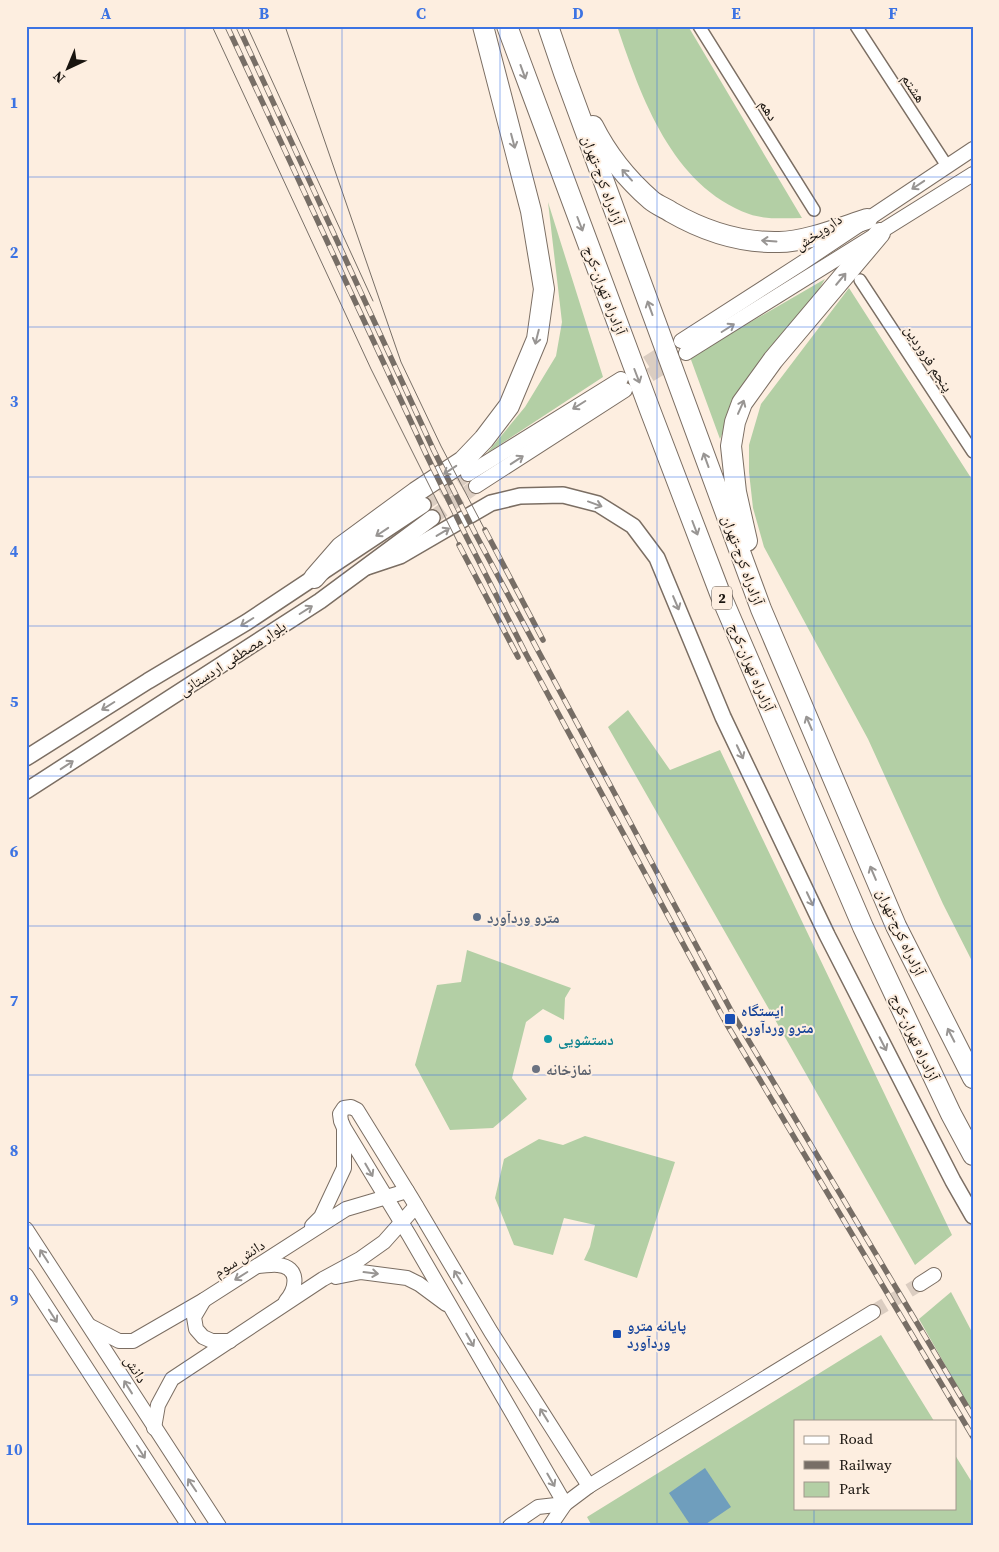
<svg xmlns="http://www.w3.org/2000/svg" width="999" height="1552" font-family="'Source Serif 4','Noto Naskh Arabic',serif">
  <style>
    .green { fill: #b3cfa5 }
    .water { fill: #6f9ebd }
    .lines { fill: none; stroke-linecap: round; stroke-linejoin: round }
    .tertiary-tunnel { stroke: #dbcdc1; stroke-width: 14; stroke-dasharray: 14 7; stroke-linecap: butt }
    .minor-casing { stroke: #7b6e63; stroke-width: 14 }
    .tertiary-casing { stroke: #7b6e63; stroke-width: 16 }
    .secondary-casing { stroke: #7b6e63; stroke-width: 18 }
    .motorway-casing { stroke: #7b6e63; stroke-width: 22 }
    .minor { stroke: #fff; stroke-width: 11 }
    .tertiary { stroke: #fff; stroke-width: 14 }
    .secondary { stroke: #fff; stroke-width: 15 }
    .motorway { stroke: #fff; stroke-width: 20 }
    .tram { stroke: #776e66; stroke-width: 1 }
    .rail-casing { stroke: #776e66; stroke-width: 5.5 }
    .rail { stroke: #fdeee0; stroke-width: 4; stroke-dasharray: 11; stroke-linecap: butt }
    .oneway { stroke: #989593 }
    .grid { fill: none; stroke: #3c73e3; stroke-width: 1; stroke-opacity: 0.55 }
    .service-dot { fill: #5c6f8a; stroke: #fdeee0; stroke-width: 2 }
    .transit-dot { fill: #1a4fb4; stroke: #fdeee0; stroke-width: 2 }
    .culture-dot { fill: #0f9aa8; stroke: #fdeee0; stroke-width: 2 }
    .worship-dot { fill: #6b7280; stroke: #fdeee0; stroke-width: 2 }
    .labels { text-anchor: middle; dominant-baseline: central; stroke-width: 4; stroke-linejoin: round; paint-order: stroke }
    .shield { fill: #fdeee0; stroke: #5d554e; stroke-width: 1 }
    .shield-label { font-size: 14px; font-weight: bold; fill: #19140f }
    .street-label { font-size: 15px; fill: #19140f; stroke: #fdeee0 }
    .service-label { font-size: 15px; font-weight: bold; fill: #4e5e75; stroke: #fdeee0; text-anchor: start }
    .transit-label { font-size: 15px; font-weight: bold; fill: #164399; stroke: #fdeee0; text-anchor: start }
    .culture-label { font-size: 15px; font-weight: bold; fill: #0d838f; stroke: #fdeee0; text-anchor: start }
    .worship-label { font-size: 15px; font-weight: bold; fill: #5b616d; stroke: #fdeee0; text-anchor: start }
    .neatline { fill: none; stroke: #3c73e3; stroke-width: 2 }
    .grid-label { font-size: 16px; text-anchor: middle; font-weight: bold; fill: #3c73e3 }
  </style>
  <rect width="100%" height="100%" fill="#fdeee0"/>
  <!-- green -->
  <g class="green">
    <path d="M617,26H688L802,218C785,218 766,220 749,214C672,186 641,97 617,26Z"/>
    <polygon points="548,202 603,377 487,453 525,407 556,356 562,322"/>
    <polygon points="825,279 806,311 736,401 720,439 690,357"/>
    <polygon points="849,288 973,481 973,963 943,904 868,739 764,547 753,508 749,472 749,445 761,404"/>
    <polygon points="628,710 670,770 720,750 952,1235 915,1265 608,727"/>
    <polygon points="467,950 571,988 565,998 564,1020 543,1009 526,1022 512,1078 527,1099 493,1128 450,1130 415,1065 437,985 461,982"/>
    <polygon points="585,1136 675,1162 637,1278 584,1260 590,1247 595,1225 564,1218 553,1255 514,1245 495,1198 504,1159 539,1139 563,1145"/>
    <polygon points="951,1292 973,1334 973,1414 919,1319"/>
    <polygon points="881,1335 934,1421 795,1421 795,1508 955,1508 955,1455 973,1484 973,1526 592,1526 587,1517"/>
  </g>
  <!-- water -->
  <polygon class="water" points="705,1468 731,1507 703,1526 691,1526 669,1493"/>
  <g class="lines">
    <!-- tertiary-tunnel -->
    <g class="tertiary-tunnel">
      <polyline points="629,374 672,347"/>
      <polyline points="632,386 676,359"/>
      <polyline points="423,505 468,474"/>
      <polyline points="432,518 476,486"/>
      <polyline points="873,1312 920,1284"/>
    </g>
    <defs>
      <g id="minor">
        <polyline points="699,26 814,210"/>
        <polyline points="856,26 947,166"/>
        <polyline points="860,280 973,452"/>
      </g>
      <g id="tertiary">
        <polyline points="681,341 802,263 973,149"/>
        <polyline points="686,353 973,174"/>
        <polyline points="468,474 621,379"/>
        <polyline points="476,486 625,390"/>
        <polyline points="312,1226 321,1217 344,1168 344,1129"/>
        <polyline points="26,1229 219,1526"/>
        <path d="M258,1266C264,1266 272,1264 278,1265C300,1267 297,1288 286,1301"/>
        <polyline points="26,1275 189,1526"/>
        <polyline points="336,1277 361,1272 407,1278 419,1284 446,1304"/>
        <polyline points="920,1284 934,1275"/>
        <polyline points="204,1300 194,1317 196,1329 203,1337 212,1341 230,1341"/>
        <polyline points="90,1326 119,1341 133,1341 204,1300 346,1209 407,1191"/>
        <polyline points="154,1428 158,1405 172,1379 323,1279 360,1259 384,1242 416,1206"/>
        <polyline points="510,1526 538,1507 565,1504 589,1486 873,1312"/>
        <polyline points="550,1526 565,1504 409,1235 344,1128 341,1121 340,1114 344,1108 351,1107 357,1110 412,1199 491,1332 589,1486"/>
      </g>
      <g id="secondary">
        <polyline points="367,567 400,556 491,503 520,496 563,495 598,504 633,526 657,558 723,717 827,935 953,1181 973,1216"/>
        <polyline points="26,758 148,681 247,622 423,505"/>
        <polyline points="26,791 320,601 432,518"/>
      </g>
      <g id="motorway">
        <polyline points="507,26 650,410 721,596 863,927 951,1114 973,1155"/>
        <polyline points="548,26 564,73 761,609 896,926 973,1078"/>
        <path d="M593,126C607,154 628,180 651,200C657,205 665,208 671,212C704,231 741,243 779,242C805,242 842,227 867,219"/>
        <polyline points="747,541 736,492 731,446 735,422 742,403 773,360 880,233"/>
        <polyline points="314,578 341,547 416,492 463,461 484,439 509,406 537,339 544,289 531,211 483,26"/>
      </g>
    </defs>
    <!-- minor casing -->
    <use href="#minor" class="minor-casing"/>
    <!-- tertiary casing -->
    <use href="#tertiary" class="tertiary-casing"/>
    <!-- secondary casing -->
    <use href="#secondary" class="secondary-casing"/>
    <!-- motorway casing -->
    <use href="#motorway" class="motorway-casing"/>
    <!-- minor -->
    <use href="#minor" class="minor"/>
    <!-- tertiary -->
    <use href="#tertiary" class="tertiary"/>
    <!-- secondary -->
    <use href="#secondary" class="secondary"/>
    <!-- motorway -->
    <use href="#motorway" class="motorway"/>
    <!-- tram -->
    <g class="tram">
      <polyline points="212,26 371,369 459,545"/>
      <polyline points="247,26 373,301"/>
      <polyline points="285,26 401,362 441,446 485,530"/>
    </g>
    <defs>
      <g id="rail">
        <polyline points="227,26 426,454 467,538 526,654 726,1023 973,1437"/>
        <polyline points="238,26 434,451 476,535 734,1016 973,1417"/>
        <polyline points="485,530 543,640"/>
        <polyline points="459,545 518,657"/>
      </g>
    </defs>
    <!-- rail casing -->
    <use href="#rail" class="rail-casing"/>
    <!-- rail -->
    <use href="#rail" class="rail"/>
  </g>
  <!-- one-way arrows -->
  <defs><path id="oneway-shaft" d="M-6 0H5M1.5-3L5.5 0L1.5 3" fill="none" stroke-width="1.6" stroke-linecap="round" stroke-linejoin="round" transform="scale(1.25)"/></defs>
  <g class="oneway">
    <use href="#oneway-shaft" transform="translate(523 72) rotate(70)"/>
    <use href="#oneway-shaft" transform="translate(513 141) rotate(75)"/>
    <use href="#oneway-shaft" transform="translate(627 175) rotate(-132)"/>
    <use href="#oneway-shaft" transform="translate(918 185) rotate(146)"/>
    <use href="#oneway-shaft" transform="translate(580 224) rotate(69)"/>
    <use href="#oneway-shaft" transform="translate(769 241) rotate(-176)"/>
    <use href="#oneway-shaft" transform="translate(841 279) rotate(-50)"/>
    <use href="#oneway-shaft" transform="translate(650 308) rotate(-110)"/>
    <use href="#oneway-shaft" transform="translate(728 328) rotate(-32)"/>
    <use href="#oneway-shaft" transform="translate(537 337) rotate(104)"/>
    <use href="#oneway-shaft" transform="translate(637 376) rotate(69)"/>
    <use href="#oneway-shaft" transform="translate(579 405) rotate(148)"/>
    <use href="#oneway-shaft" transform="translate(741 407) rotate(-66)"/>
    <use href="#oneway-shaft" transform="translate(517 460) rotate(-33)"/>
    <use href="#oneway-shaft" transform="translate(706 460) rotate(-110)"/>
    <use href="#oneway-shaft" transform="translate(450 470) rotate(147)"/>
    <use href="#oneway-shaft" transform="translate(595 504) rotate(20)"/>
    <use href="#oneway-shaft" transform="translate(695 528) rotate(69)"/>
    <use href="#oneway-shaft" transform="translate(382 532) rotate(146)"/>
    <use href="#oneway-shaft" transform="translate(443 532) rotate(-31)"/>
    <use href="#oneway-shaft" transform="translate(676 603) rotate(67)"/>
    <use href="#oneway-shaft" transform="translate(306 610) rotate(-32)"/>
    <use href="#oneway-shaft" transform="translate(247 622) rotate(148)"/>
    <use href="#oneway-shaft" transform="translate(108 706) rotate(148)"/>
    <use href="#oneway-shaft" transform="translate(809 723) rotate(-113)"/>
    <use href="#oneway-shaft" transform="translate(740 752) rotate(65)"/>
    <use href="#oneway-shaft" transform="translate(67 765) rotate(-33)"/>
    <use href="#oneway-shaft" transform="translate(873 873) rotate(-113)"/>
    <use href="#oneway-shaft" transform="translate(810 899) rotate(65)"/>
    <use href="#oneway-shaft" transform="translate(951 1035) rotate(-117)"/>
    <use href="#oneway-shaft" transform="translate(883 1044) rotate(63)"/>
    <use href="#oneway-shaft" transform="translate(369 1170) rotate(60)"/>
    <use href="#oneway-shaft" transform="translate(44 1256) rotate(-123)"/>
    <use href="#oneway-shaft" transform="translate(371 1273) rotate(7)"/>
    <use href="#oneway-shaft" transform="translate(241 1276) rotate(148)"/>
    <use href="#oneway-shaft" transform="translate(458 1277) rotate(-121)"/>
    <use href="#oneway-shaft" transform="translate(53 1316) rotate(57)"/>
    <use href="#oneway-shaft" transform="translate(470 1340) rotate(60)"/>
    <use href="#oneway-shaft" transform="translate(128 1387) rotate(-122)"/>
    <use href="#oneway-shaft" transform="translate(544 1415) rotate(-122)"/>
    <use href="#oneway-shaft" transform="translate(141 1452) rotate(57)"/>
    <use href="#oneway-shaft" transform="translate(551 1480) rotate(60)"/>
    <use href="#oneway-shaft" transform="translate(192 1485) rotate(-124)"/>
  </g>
  <!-- grid -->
  <path class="grid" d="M185,26V1526M342,26V1526M500,26V1526M657,26V1526M814,26V1421M26,177H973M26,327H973M26,477H973M26,626H973M26,776H973M26,926H973M26,1075H973M26,1225H973M26,1375H973M814,1508V1526"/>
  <!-- markers -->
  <circle class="service-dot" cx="477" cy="917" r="5"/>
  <g class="transit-dot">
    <rect x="724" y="1013" width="12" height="12" rx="2.5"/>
    <rect x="612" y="1329" width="10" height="10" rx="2.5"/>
  </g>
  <circle class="culture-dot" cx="548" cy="1039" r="5"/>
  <circle class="worship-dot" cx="536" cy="1069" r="5"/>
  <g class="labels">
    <!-- shield labels -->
    <rect class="shield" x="712" y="586.5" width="20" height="23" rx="4"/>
    <g class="shield-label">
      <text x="722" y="598">2</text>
    </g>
    <!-- street labels -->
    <g class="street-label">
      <text transform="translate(914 88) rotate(57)">هشتم</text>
      <text transform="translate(769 110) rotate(58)">دهم</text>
      <text transform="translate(603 180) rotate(70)">آزادراه کرج-تهران</text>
      <text transform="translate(818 232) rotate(-34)">داروپخش</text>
      <text transform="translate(605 290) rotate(69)">آزادراه تهران-کرج</text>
      <text transform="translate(929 358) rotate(57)">پنجم فروردین</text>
      <text transform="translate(743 560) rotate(70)">آزادراه کرج-تهران</text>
      <text transform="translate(232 658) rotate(-33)">بلوار مصطفی اردستانی</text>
      <text transform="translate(752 667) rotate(67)">آزادراه تهران-کرج</text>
      <text transform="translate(901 932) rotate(65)">آزادراه کرج-تهران</text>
      <text transform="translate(915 1037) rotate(65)">آزادراه تهران-کرج</text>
      <text transform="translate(239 1258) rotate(-32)">دانش سوم</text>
      <text transform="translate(136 1369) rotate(58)">دانش</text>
    </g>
    <!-- service labels -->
    <g class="service-label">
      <text x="487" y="917">مترو وردآورد</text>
    </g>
    <!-- transit labels -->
    <g class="transit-label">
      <text x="741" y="1010">ایستگاه<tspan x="741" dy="17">مترو وردآورد</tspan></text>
      <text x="627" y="1325">پایانه مترو<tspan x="627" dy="17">وردآورد</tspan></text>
    </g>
    <!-- culture labels -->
    <g class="culture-label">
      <text x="558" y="1039">دستشویی</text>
    </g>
    <!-- worship labels -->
    <g class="worship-label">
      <text x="546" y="1069">نمازخانه</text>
    </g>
  </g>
  <!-- border -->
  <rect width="999" height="1552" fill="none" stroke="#fdeee0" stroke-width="55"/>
  <!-- legend -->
  <rect x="794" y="1420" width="162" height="90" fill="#fdeee0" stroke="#a2978c"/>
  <rect x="804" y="1436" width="25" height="8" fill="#ffffff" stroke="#a2978c"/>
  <text x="839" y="1444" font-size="15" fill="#19140f">Road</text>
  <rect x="804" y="1461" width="25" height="8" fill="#776e66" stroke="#a2978c"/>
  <text x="839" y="1470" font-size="15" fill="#19140f">Railway</text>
  <rect x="804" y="1482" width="25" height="15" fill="#b3cfa5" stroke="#a2978c"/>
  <text x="839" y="1494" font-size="15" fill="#19140f">Park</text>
  <!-- north arrow -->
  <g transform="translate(68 68) rotate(224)" stroke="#fdeee0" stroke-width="4" paint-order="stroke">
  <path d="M0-4L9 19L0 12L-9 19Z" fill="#19140f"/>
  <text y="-8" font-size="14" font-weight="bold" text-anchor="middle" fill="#19140f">N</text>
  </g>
  <rect x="28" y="28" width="944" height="1496" class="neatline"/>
  <g class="grid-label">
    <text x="106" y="19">A</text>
    <text x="264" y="19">B</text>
    <text x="421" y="19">C</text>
    <text x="578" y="19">D</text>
    <text x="736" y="19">E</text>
    <text x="893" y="19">F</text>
    <text x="14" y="108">1</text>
    <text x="14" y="258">2</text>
    <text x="14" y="407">3</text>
    <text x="14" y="557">4</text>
    <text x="14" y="707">5</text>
    <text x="14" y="857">6</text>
    <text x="14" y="1006">7</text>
    <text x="14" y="1156">8</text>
    <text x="14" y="1306">9</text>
    <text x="14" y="1455">10</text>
  </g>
</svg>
